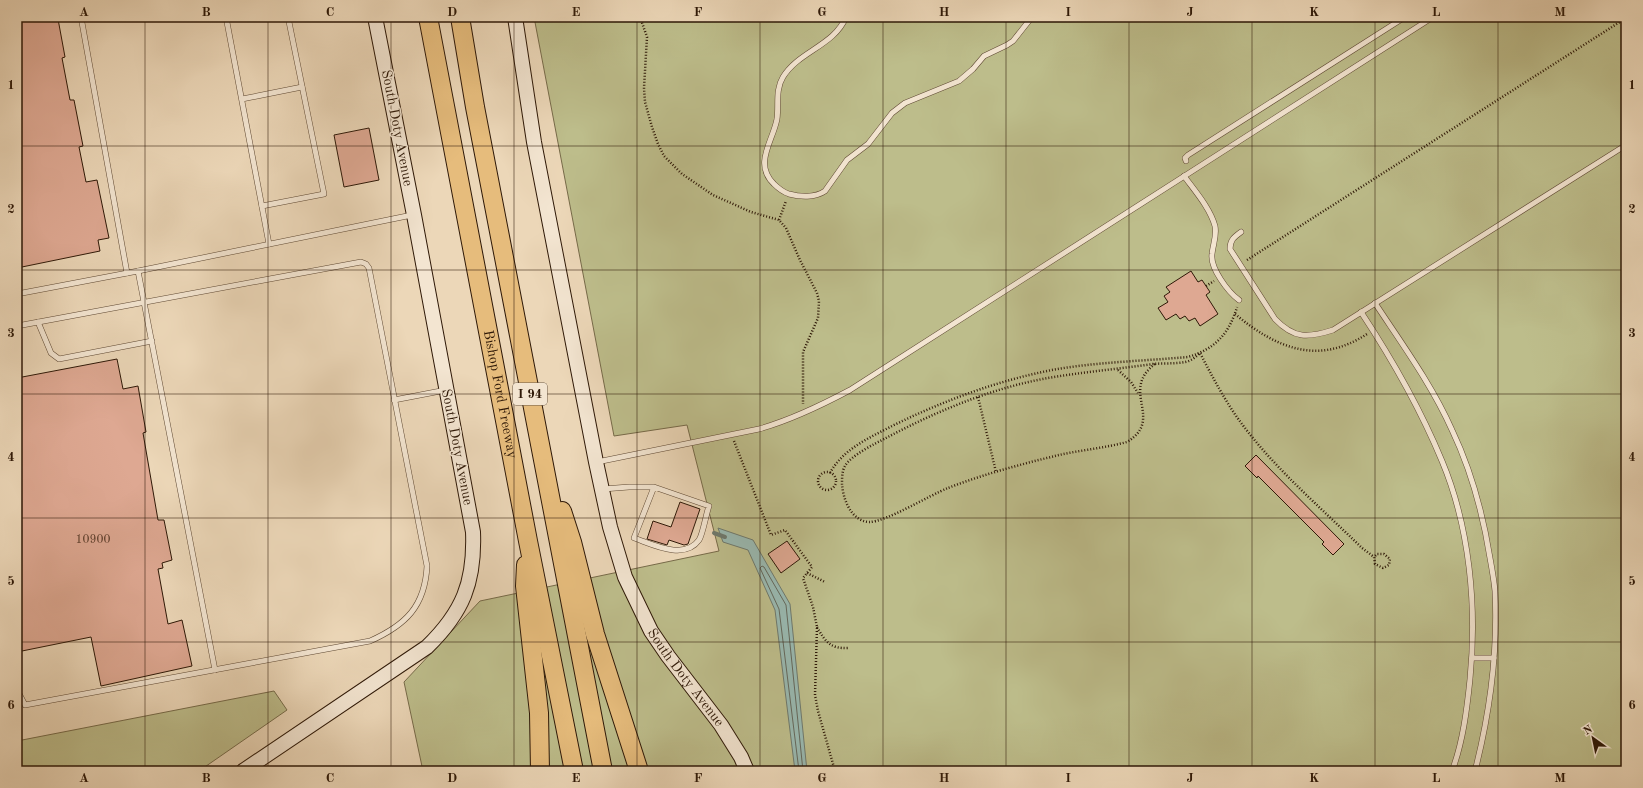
<svg xmlns="http://www.w3.org/2000/svg" width="1643" height="788" font-family="'Old Standard TT',serif">
  <style>
    .green { fill: #bdbd8b; stroke: #766a49 }
    .water { fill: #99b9b1; stroke: #6e796d }
    .lines { fill: none; stroke-linecap: round; stroke-linejoin: round }
    .shore { stroke: #64685c; stroke-width: 1 }
    .stream { stroke: #6e796d; stroke-width: 4 }
    .building { fill: #dea892; stroke: #2e1807 }
    .lane-casing { stroke: #5e4833; stroke-width: 6 }
    .secondary-casing { stroke: #2e1807; stroke-width: 16 }
    .highway-casing { stroke: #2e1807; stroke-width: 20 }
    .path { stroke: #2e1807; stroke-width: 2.5; stroke-dasharray: 1 2; stroke-linecap: butt }
    .lane { stroke: #f3e5d1; stroke-width: 5 }
    .secondary { stroke: #f3e5d1; stroke-width: 14 }
    .highway { stroke: #e6bc7c; stroke-width: 18 }
    .grid { fill: none; stroke: #2e1807; stroke-width: 1; stroke-opacity: 0.55 }
    .labels { text-anchor: middle; dominant-baseline: central; stroke-width: 3; stroke-linejoin: round; paint-order: stroke }
    .number-label { font-size: 12px; fill: #5a3c2a }
    .shield { fill: #f3e5d1; stroke: #695644; stroke-width: 1 }
    .shield-label { font-size: 13px; font-weight: bold; fill: #2e1807 }
    .street-label { font-size: 14px; fill: #2e1807; stroke: #f3e5d1 }
    .neatline { fill: none; stroke: #2e1807; stroke-width: 1.5 }
    .grid-label { font-size: 13px; text-anchor: middle; font-weight: bold; fill: #2e1807 }
  </style>
  <rect width="100%" height="100%" fill="#ecd7b8"/>
  <filter id="stains"><feTurbulence type="fractalNoise" baseFrequency=".005" numOctaves="4"/><feColorMatrix values="0 0 0 0 .2 0 0 0 0 .09 0 0 0 0 .02 0 0 0 .5 -.17"/></filter>
  <radialGradient id="worn" r=".72"><stop offset=".6" stop-color="#630" stop-opacity="0"/><stop offset="1" stop-color="#630" stop-opacity=".3"/></radialGradient>
  <!-- green -->
  <g class="green">
    <polygon points="534,17 1626,17 1626,771 423,771 404,682 480,601 719,551 687,425 614,436"/>
    <polygon points="274,691 287,710 199,771 17,771 17,741"/>
  </g>
  <!-- water -->
  <polygon class="water" points="718,528 753,540 790,604 807,771 795,771 775,610 748,550 723,542"/>
  <g class="lines">
    <!-- shore -->
    <polyline class="shore" points="799,771 779,609 760,568 762,566 764,567 786,605 803,771"/>
    <!-- stream -->
    <polyline class="stream" points="714,533 725,537"/>
  </g>
  <!-- building -->
  <g class="building">
    <polygon points="17,17 54,17 54,20 58,19 65,57 62,58 70,100 74,100 83,146 79,147 86,182 97,180 109,238 98,240 100,251 17,268"/>
    <polygon points="369,128 379,180 344,187 334,135"/>
    <polygon points="1191,271 1198,282 1202,280 1210,292 1206,295 1218,314 1200,326 1195,318 1189,321 1185,316 1180,319 1176,314 1166,320 1158,308 1168,302 1164,296 1170,292 1166,287"/>
    <polygon points="117,359 123,389 138,386 146,432 143,433 158,520 164,520 172,560 162,563 163,568 158,569 168,624 182,620 192,666 101,686 91,637 17,652 17,378"/>
    <polygon points="1256,455 1344,544 1333,555 1322,544 1324,542 1258,476 1257,478 1245,466"/>
    <polygon points="680,502 700,509 688,544 684,545 669,540 667,545 647,539 653,521 671,527"/>
    <polygon points="787,541 800,559 781,573 768,554"/>
  </g>
  <g class="lines">
    <defs>
      <g id="lane">
        <polyline points="81,17 127,273"/>
        <polyline points="226,17 269,244"/>
        <path d="M846,17C834,46 799,51 783,77C775,90 779,105 777,119C773,141 753,164 774,184C778,188 783,192 789,194C800,197 815,198 825,191L847,160L868,144L892,113L905,103L959,81L973,69L984,56L1007,45L1013,41L1032,17"/>
        <polyline points="242,99 302,87"/>
        <polyline points="1186,161 1185,158 1188,155 1405,17"/>
        <path d="M1184,176C1195,191 1210,208 1215,226C1217,236 1213,244 1212,254C1210,268 1228,292 1239,300"/>
        <polyline points="262,206 324,194 288,17"/>
        <path d="M1241,232C1234,237 1230,240 1230,249L1275,319C1294,339 1308,338 1333,330L1626,145"/>
        <polyline points="138,271 215,670"/>
        <polyline points="17,294 138,271 412,215"/>
        <path d="M1375,303C1402,344 1432,385 1452,430C1471,470 1483,514 1490,558C1492,569 1494,580 1495,591C1498,651 1490,712 1475,771"/>
        <path d="M1361,312C1392,359 1420,408 1442,461C1470,528 1477,607 1470,679C1467,709 1463,742 1452,771"/>
        <polyline points="38,322 51,353 59,359 152,341"/>
        <path d="M17,326L361,262L366,264L369,268L427,566C425,606 406,625 370,641L25,705L17,690"/>
        <polyline points="394,400 446,390"/>
        <path d="M597,462L759,429C791,420 820,406 850,390L1433,17"/>
        <path d="M603,489L629,487H654L709,506C706,514 703,534 699,540C684,561 652,544 634,538L654,487"/>
        <polyline points="1472,658 1494,658"/>
      </g>
      <g id="secondary">
        <path id="s1" d="M515,17L534,142L596,462L610,527L625,577L651,631L668,656L721,725L741,757L747,771"/>
        <path d="M243,771L427,647C463,612 475,582 473,532L414,215L375,17"/>
      </g>
      <g id="highway">
        <path id="s2" d="M428,17L528,541L574,771"/>
        <polyline points="460,17 475,107 603,771"/>
        <polyline points="562,511 572,542 595,634 639,771"/>
        <polyline points="526,565 525,586 539,713 540,771"/>
      </g>
    </defs>
    <!-- lane casing -->
    <use href="#lane" class="lane-casing"/>
    <!-- secondary casing -->
    <use href="#secondary" class="secondary-casing"/>
    <!-- highway casing -->
    <use href="#highway" class="highway-casing"/>
    <!-- path -->
    <g class="path">
      <polyline points="640,17 647,37 644,88 645,102 652,127 658,144 664,156 682,174 713,195 751,212 779,220 786,228 800,260 817,293 819,301 818,318 803,352 803,404"/>
      <polyline points="779,220 786,201"/>
      <polyline points="1247,260 1626,18"/>
      <polyline points="1206,286 1214,281"/>
      <path d="M1235,314C1276,348 1318,366 1367,334"/>
      <path d="M1155,364C1119,391 1165,419 1127,442C1105,448 1081,450 1059,455C1022,464 984,474 948,488C930,495 886,522 869,522C851,521 843,499 842,484C842,478 842,471 845,466C850,456 876,443 886,438C937,411 992,388 1048,378C1083,372 1118,369 1153,364C1163,363 1175,364 1185,362C1191,361 1196,357 1200,353C1212,376 1224,399 1239,420C1273,467 1320,507 1362,548L1374,557L1375,564L1383,568L1389,565L1390,559L1384,554H1377L1374,557"/>
      <polyline points="1118,370 1131,382 1138,393"/>
      <polyline points="978,397 996,472"/>
      <polyline points="734,441 771,535 785,530 812,567 803,578 813,607 817,627 815,695 818,711 835,771"/>
      <circle cx="827" cy="481" r="9"/>
      <path d="M830,473C843,449 869,438 892,426C943,401 996,381 1052,370C1096,362 1143,361 1188,357C1215,349 1229,334 1237,307"/>
      <polyline points="807,573 825,582"/>
      <path d="M817,627C825,641 830,649 848,648"/>
    </g>
    <!-- lane -->
    <use href="#lane" class="lane"/>
    <!-- secondary -->
    <use href="#secondary" class="secondary"/>
    <!-- highway -->
    <use href="#highway" class="highway"/>
  </g>
  <!-- grid -->
  <path class="grid" d="M145,17V771M268,17V771M391,17V771M514,17V771M637,17V771M760,17V771M883,17V771M1006,17V771M1129,17V771M1252,17V771M1375,17V771M1498,17V771M17,146H1626M17,270H1626M17,394H1626M17,518H1626M17,642H1626"/>
  <g class="labels">
    <!-- number labels -->
    <g class="number-label">
      <text x="93" y="540">10900</text>
    </g>
    <!-- shield labels -->
    <rect class="shield" x="513" y="383" width="34" height="22" rx="3"/>
    <g class="shield-label">
      <text x="530" y="394">I 94</text>
    </g>
    <!-- street labels -->
    <g class="street-label">
      <text transform="translate(397 128) rotate(79)">South Doty Avenue</text>
      <text stroke="none"><textPath href="#s2" startOffset="384">Bishop Ford Freeway</textPath></text>
      <text transform="translate(457 447) rotate(79)">South Doty Avenue</text>
      <text stroke="none"><textPath href="#s1" startOffset="689">South Doty Avenue</textPath></text>
    </g>
  </g>
  <!-- margin -->
  <rect width="1643" height="788" fill="none" stroke="#ecd7b8" stroke-width="44"/>
  <!-- north arrow -->
  <g transform="translate(1593 738) rotate(327)" stroke="#f3e5d1" stroke-width="3" paint-order="stroke">
  <path d="M0-3L7 15L0 10L-7 15Z" fill="#2e1807"/>
  <text y="-6" font-size="11" font-weight="bold" text-anchor="middle" fill="#2e1807">N</text>
  </g>
  <rect x="22" y="22" width="1599" height="744" class="neatline"/>
  <g class="grid-label">
    <text x="84" y="16">A</text>
    <text x="206" y="16">B</text>
    <text x="330" y="16">C</text>
    <text x="452" y="16">D</text>
    <text x="576" y="16">E</text>
    <text x="698" y="16">F</text>
    <text x="822" y="16">G</text>
    <text x="944" y="16">H</text>
    <text x="1068" y="16">I</text>
    <text x="1190" y="16">J</text>
    <text x="1314" y="16">K</text>
    <text x="1436" y="16">L</text>
    <text x="1560" y="16">M</text>
    <text x="11" y="89">1</text>
    <text x="1632" y="89">1</text>
    <text x="11" y="213">2</text>
    <text x="1632" y="213">2</text>
    <text x="11" y="337">3</text>
    <text x="1632" y="337">3</text>
    <text x="11" y="461">4</text>
    <text x="1632" y="461">4</text>
    <text x="11" y="585">5</text>
    <text x="1632" y="585">5</text>
    <text x="11" y="709">6</text>
    <text x="1632" y="709">6</text>
    <text x="84" y="782">A</text>
    <text x="206" y="782">B</text>
    <text x="330" y="782">C</text>
    <text x="452" y="782">D</text>
    <text x="576" y="782">E</text>
    <text x="698" y="782">F</text>
    <text x="822" y="782">G</text>
    <text x="944" y="782">H</text>
    <text x="1068" y="782">I</text>
    <text x="1190" y="782">J</text>
    <text x="1314" y="782">K</text>
    <text x="1436" y="782">L</text>
    <text x="1560" y="782">M</text>
  </g>
  <rect width="100%" height="100%" filter="url(#stains)"/>
  <rect width="100%" height="100%" fill="url(#worn)"/>
</svg>
